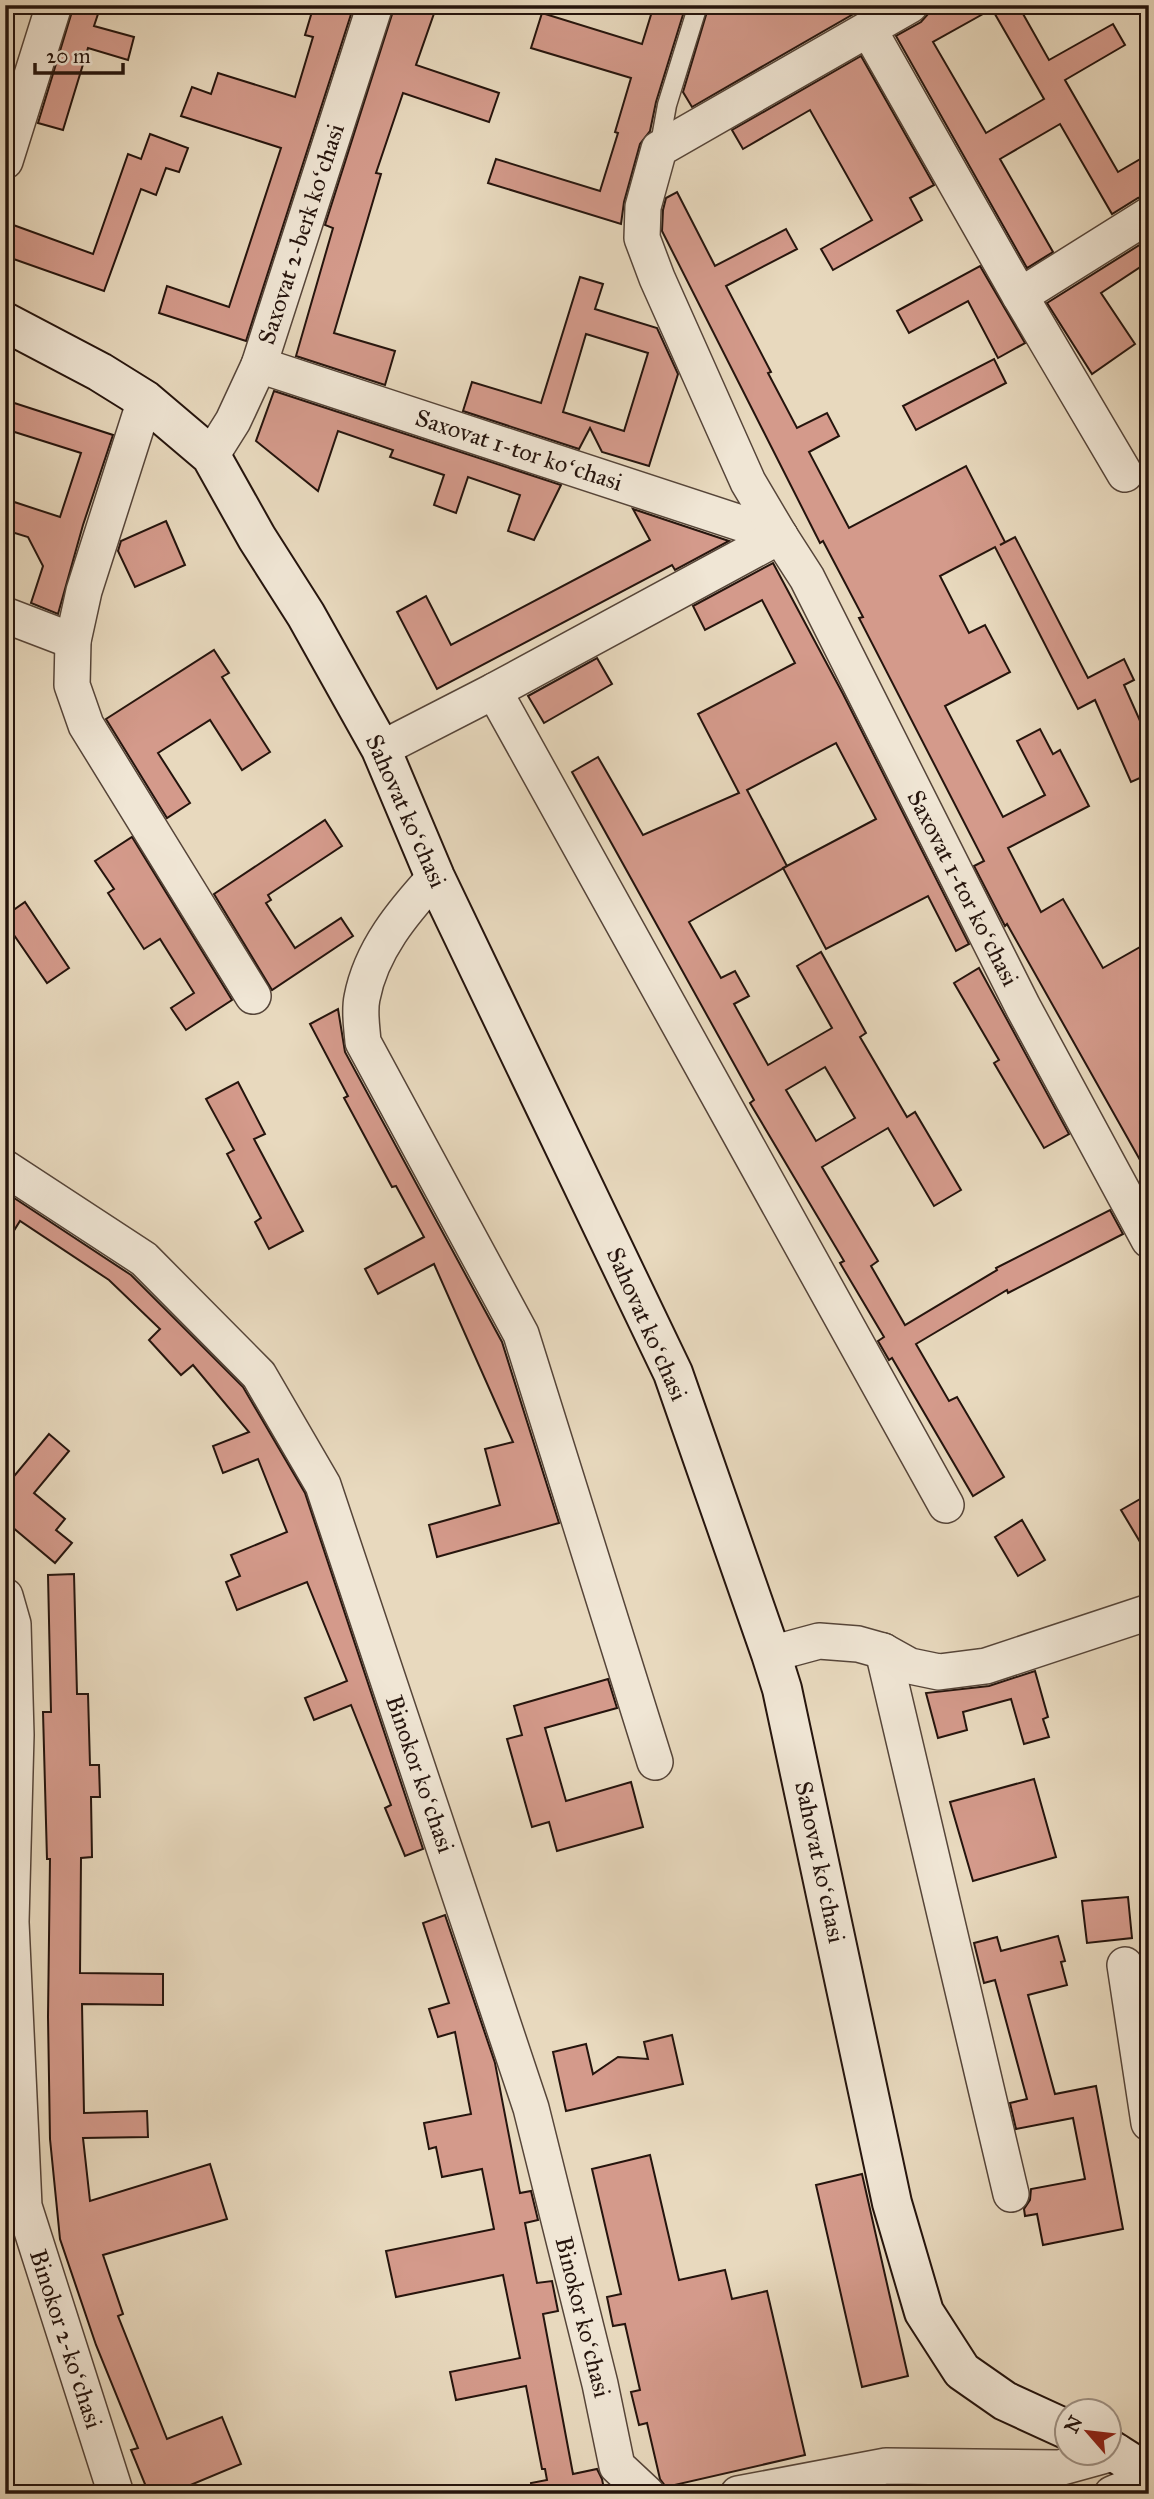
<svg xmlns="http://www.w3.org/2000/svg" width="1154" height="2499" font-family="'IM FELL Great Primer',serif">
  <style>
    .building { fill: #d49a8b; stroke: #25140d; stroke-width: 2; fill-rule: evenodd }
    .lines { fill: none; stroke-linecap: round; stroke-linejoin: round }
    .lane-casing { stroke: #564539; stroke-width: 21 }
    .street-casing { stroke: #564539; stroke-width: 38 }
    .secondary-casing { stroke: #25140d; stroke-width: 42 }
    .lane { stroke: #f0e6d5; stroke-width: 18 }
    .street { stroke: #f0e6d5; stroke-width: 35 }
    .secondary { stroke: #f0e6d5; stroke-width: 38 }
    .labels { text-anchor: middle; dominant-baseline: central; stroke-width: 7; stroke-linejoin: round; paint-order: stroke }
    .street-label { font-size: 24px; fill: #25140d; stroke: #f0e6d5 }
  </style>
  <rect width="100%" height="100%" fill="#e8d9be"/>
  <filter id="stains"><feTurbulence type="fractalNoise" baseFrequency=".00286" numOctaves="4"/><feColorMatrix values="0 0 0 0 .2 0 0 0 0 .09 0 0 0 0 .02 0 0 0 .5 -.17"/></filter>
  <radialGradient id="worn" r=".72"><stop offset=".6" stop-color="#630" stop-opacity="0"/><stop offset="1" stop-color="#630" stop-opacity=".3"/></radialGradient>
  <!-- building -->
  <g class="building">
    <polygon points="74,5 101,5 94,26 134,37 128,60 88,48 63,130 38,123"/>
    <polygon points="314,5 354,5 246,341 159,313 167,286 229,307 281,148 181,116 192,87 211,94 218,73 295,97 313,37 305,35"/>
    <polygon points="395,5 437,5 416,65 499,93 489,122 403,93 376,173 381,174 334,333 395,351 385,385 296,356 333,228 325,225"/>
    <polygon points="654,5 686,5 656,102 650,131 640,144 624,202 621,224 488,183 496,159 600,191 618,133 615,132 631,78 531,48 542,13 642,44"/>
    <polygon points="709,5 869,5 692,107 683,92"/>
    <path d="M930,5H1018L1049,60L1113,24L1125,45L1065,80L1118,172L1149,154V195L1138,198L1112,214L1060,124L1000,159L1053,252L1027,268L896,36L921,22L928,14ZM992,9L1044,99L986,133L933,42Z"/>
    <polygon points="861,56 934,185 910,198 922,220 833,270 821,249 872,220 810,110 743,149 732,130"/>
    <polygon points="150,134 188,148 179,172 166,168 156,195 141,189 104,291 5,256 5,222 93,254 128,154 141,159"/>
    <polygon points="677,192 715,266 786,229 797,249 726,286 771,372 768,373 797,428 827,413 839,436 809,452 849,528 966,466 1005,542 1000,545 1015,537 1088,678 1124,659 1134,680 1124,685 1149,741 1149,774 1131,782 1095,700 1078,709 995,547 940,576 969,633 985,625 1010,672 945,706 1003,817 1045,795 1017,741 1040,729 1053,754 1060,750 1089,806 1008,848 1041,912 1063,899 1103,968 1149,942 1149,1176 1007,924 1005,926 974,866 984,861 859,618 863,617 823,541 820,543 662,231 663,210 666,198"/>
    <polygon points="1149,239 1149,277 1142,266 1101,293 1135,344 1092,374 1047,303"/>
    <polygon points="980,266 1025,343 998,358 968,301 909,333 897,311"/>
    <path d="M580,277L603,284L595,309L657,328L678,374L649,466L602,452L590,428L579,449L463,411L472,382L541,403ZM586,334L648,353L624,431L563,412Z"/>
    <polygon points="994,359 1006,383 916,430 903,406"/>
    <polygon points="274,391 561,485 534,540 508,531 520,495 468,477 456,513 434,505 444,475 390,457 393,450 338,431 318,491 256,441"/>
    <polygon points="5,400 113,435 83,525 58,614 31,603 43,566 28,537 5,530 5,499 60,517 81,453 5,429"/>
    <polygon points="633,509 729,541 675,570 672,565 437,689 397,612 426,596 451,645 650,540"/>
    <polygon points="166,521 185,565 135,587 118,551 121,541"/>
    <path d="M773,563L843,694L969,944L956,951L928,896L826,949L783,868L876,819L836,743L747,790L787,866L689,922L721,978L735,971L749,996L734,1004L768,1065L832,1028L797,966L821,952L866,1033L860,1037L907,1117L915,1112L961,1190L934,1206L888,1128L822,1167L878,1261L871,1266L905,1325L997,1270L996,1268L1110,1210L1123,1234L1008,1293L1007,1290L916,1344L949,1401L957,1397L1004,1477L973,1496L892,1358L889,1360L878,1341L884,1337L840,1263L844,1261L750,1103L754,1100L572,772L598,757L643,835L739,793L698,714L795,663L762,600L705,630L693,606ZM825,1067L855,1118L816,1141L786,1090Z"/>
    <polygon points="214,650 229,673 222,677 270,752 242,770 210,720 158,753 190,803 167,818 106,719"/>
    <polygon points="597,658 612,684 544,723 528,696"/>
    <polygon points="325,820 342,846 268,895 271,900 266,903 295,948 341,918 353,936 272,990 214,894"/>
    <polygon points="132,837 232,1000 186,1030 171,1008 194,993 160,939 144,949 108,893 114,889 95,861"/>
    <polygon points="25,902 69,968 47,983 5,922 5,916"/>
    <polygon points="979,968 1069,1134 1044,1148 994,1063 999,1060 954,983"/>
    <polygon points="338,1009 345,1052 502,1342 559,1523 437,1557 429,1525 500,1505 485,1449 513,1442 434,1264 378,1294 365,1269 424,1237 396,1186 392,1187 344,1098 348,1096 310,1024"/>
    <polygon points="238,1082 265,1134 254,1139 303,1231 269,1249 255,1222 261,1218 227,1154 234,1150 206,1099"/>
    <polygon points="5,1192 131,1275 243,1387 305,1493 423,1849 405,1856 385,1808 391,1805 351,1705 314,1720 305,1698 347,1681 307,1582 237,1610 226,1582 240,1576 231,1555 287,1532 258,1459 223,1473 213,1446 249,1432 193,1365 181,1375 149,1340 160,1329 109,1280 20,1221 5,1245"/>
    <polygon points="49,1434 69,1451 34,1493 65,1519 56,1530 72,1543 55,1563 5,1521 5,1487"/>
    <polygon points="1149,1494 1149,1557 1121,1510"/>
    <polygon points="1022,1520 1045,1560 1018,1576 995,1537"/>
    <polygon points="74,1574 77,1694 88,1694 90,1765 99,1765 100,1797 91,1797 92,1857 81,1858 80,1973 163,1974 163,2005 82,2004 84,2113 147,2111 148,2137 83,2138 90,2201 210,2164 227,2219 103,2255 123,2314 118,2316 167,2439 222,2417 241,2464 169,2494 149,2494 131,2450 138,2448 96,2345 60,2239 50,2139 48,2017 50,1859 47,1859 43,1712 51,1712 48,1575"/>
    <polygon points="1035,1671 1048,1717 1043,1719 1049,1737 1024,1744 1011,1699 963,1712 967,1730 938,1738 926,1693 989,1686"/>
    <polygon points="608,1679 617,1708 545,1728 566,1801 631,1782 643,1827 557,1851 549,1822 532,1827 507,1739 522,1735 514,1706"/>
    <polygon points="1034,1779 1056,1857 973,1881 950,1802"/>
    <polygon points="1128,1897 1132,1938 1087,1943 1082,1901"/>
    <polygon points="445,1915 495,2063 520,2193 531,2191 538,2220 525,2223 537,2283 552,2281 558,2311 543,2314 573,2474 597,2469 602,2479 605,2494 532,2494 531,2483 547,2480 545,2469 542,2469 526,2386 456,2400 450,2372 520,2358 503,2275 396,2297 386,2251 494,2229 482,2169 442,2177 436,2147 429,2149 424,2123 471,2114 455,2032 438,2037 429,2009 449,2003 423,1923"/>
    <polygon points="1058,1936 1065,1961 1061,1962 1067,1985 1028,1995 1055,2094 1096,2086 1123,2229 1043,2245 1037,2214 1025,2216 1024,2209 1030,2200 1031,2189 1085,2179 1073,2118 1016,2129 1010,2103 1027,2099 995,1980 984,1983 974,1943 997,1937 1001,1951"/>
    <polygon points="672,2035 683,2084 566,2111 553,2052 586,2044 593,2074 618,2057 648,2059 644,2042"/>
    <polygon points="650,2155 679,2280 725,2270 732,2299 767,2291 805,2455 666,2487 660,2479 647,2423 639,2425 631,2392 640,2390 625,2324 613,2326 607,2297 621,2294 592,2169"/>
    <polygon points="862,2174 908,2376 862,2387 816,2185"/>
  </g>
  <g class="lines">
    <defs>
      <polyline id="lane" points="659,149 667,105 698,5"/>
      <g id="street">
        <polyline points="869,30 1020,296 1125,474"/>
        <polyline points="5,161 54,5"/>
        <polyline points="1020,296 1149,215"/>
        <polyline points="259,365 780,536"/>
        <polyline points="145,400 84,591 73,641 72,685 86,725 253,996"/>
        <polyline points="211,456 233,421 259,365 375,5"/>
        <polyline points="780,536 748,482 657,278 642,238 643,207 659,149 910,5"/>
        <polyline points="5,615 73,641"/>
        <polyline points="494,691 946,1505"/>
        <polyline points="381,749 494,691 780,536 807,578 1023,1007 1149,1240"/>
        <path d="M435,877C403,912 371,950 362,998C359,1012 362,1028 363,1042L521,1334L655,1762"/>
        <polyline points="5,1168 144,1259 259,1375 323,1485 531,2108 600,2384 617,2466 647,2494"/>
        <polyline points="5,1596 13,1624 16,1735 11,1922 24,2206 116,2494"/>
        <polyline points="883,1651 1011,2194"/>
        <polyline points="771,1654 819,1641 858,1644 883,1651 910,1666 939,1672 986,1666 1149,1612"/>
        <polyline points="1125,1965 1149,2123"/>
        <polyline points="738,2494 886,2466 1059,2468 1117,2452"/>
        <polyline points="1112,2494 1149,2478"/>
      </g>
      <g id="secondary">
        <polyline points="5,322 100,372 145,400 211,456 257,538 306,615 381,749 435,877 673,1373 771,1654 782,1689 892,2203 924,2312 962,2371 1005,2401 1066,2429"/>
        <polyline points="1108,2448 1149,2474"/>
      </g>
    </defs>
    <!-- lane casing -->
    <use href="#lane" class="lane-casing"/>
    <!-- street casing -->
    <use href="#street" class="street-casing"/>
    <!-- secondary casing -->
    <use href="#secondary" class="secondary-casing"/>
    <!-- lane -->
    <use href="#lane" class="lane"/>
    <!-- street -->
    <use href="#street" class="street"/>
    <!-- secondary -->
    <use href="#secondary" class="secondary"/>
  </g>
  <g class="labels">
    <!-- street labels -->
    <g class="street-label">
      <text transform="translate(301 234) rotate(-72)">Saxovat 2-berk koʻchasi</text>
      <text transform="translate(519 450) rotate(18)">Saxovat 1-tor koʻchasi</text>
      <text transform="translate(406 811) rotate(66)">Sahovat koʻchasi</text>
      <text transform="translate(963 888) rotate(63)">Saxovat 1-tor koʻchasi</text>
      <text transform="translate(647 1324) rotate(66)">Sahovat koʻchasi</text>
      <text transform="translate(420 1774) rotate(71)">Binokor koʻchasi</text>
      <text transform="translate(820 1862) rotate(78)">Sahovat koʻchasi</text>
      <text transform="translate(583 2317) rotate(76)">Binokor koʻchasi</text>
      <text transform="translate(66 2339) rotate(72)">Binokor 2-koʻchasi</text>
    </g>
  </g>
  <!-- margin -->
  <rect width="1154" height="2499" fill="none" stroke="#e8d9be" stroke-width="28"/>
  <rect x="7" y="7" width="1140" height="2485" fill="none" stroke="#25140d" stroke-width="3.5"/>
  <rect x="14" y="14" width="1126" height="2471" fill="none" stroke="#25140d" stroke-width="2"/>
  <!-- north arrow -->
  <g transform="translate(1088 2432) rotate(298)"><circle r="33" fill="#f0e6d5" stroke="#9f9285" stroke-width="2"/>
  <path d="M0-5L12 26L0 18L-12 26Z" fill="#8f2418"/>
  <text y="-10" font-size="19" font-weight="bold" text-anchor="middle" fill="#25140d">N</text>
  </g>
  <!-- scale -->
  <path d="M35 63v10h88v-10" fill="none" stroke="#25140d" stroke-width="3.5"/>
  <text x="46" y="63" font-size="21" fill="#25140d" stroke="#f0e6d5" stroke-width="5" paint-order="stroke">20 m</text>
  <rect width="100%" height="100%" filter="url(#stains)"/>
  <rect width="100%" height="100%" fill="url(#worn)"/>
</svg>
